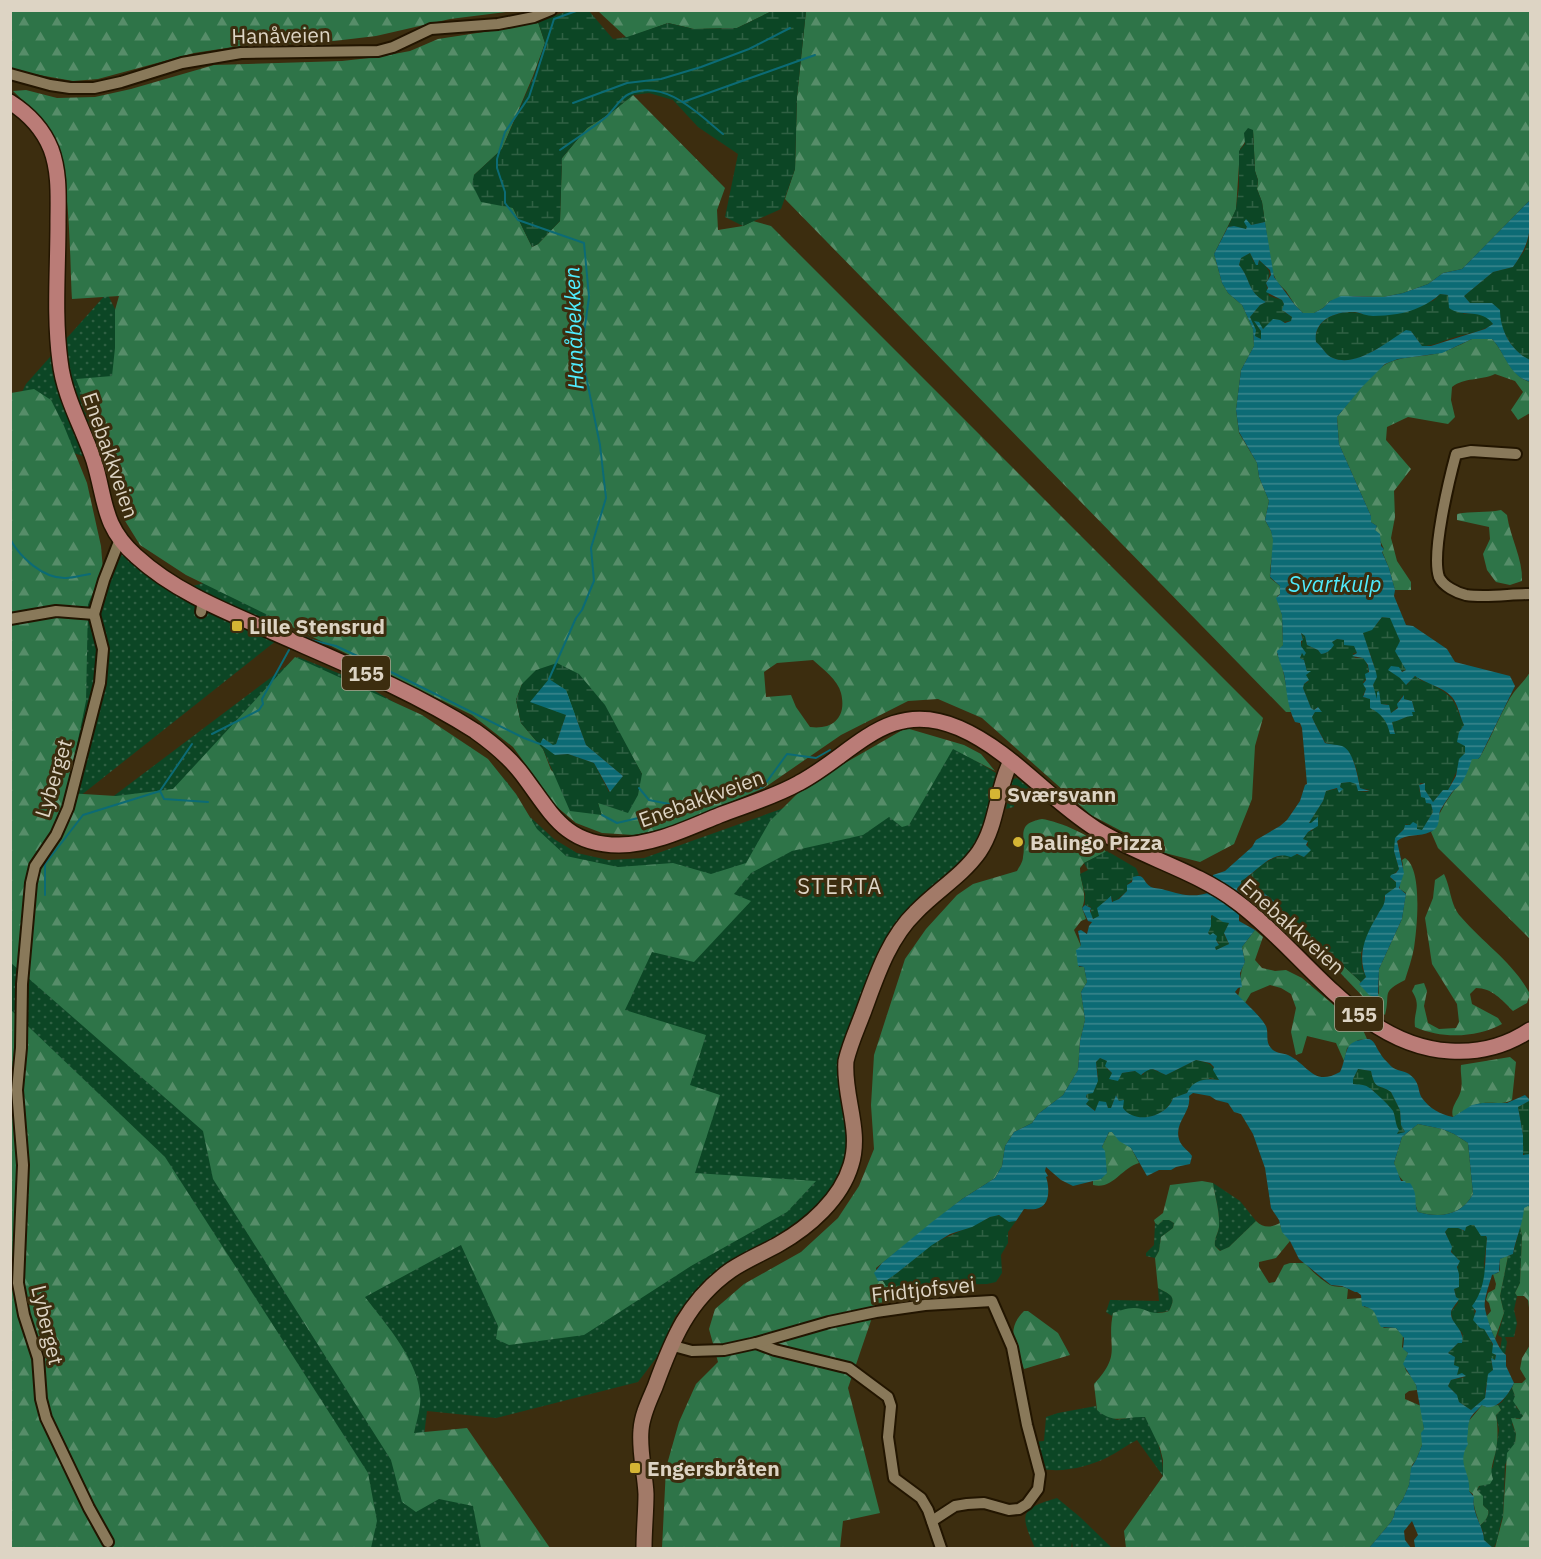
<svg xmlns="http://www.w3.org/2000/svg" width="1541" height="1559" font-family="'IBM Plex Sans',sans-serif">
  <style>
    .grass { fill: url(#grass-dots) }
    .forest { fill: url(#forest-firs); fill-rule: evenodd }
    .wetland { fill: url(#wetland-marsh); fill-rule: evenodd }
    .water { fill: url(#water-rules); fill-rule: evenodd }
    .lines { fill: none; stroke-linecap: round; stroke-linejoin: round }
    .stream { stroke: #0c6b75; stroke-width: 2 }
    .street-casing { stroke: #221500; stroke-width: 14 }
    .secondary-casing { stroke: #221500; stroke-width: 18 }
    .primary-casing { stroke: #221500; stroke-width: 18 }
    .street { stroke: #89795a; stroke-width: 10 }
    .secondary { stroke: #a27a68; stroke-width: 15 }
    .primary { stroke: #ba7c77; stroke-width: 15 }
    .poi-dot { fill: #d5b534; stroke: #3c2d0f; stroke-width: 2 }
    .labels { text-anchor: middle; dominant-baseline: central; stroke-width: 6; stroke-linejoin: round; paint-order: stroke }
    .shield { fill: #3c2d0f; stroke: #ada28e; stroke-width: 1.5 }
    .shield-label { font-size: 20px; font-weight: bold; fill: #ddd4c4 }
    .street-label { font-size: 21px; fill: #ddd4c4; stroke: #3c2d0f }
    .poi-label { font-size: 21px; font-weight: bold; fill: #ddd4c4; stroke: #3c2d0f; text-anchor: start }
    .water-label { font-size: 22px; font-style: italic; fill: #4fecfe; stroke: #3c2d0f }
    .neighbourhood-label { font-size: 22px; letter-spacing: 1.5px; fill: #ddd4c4; stroke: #3c2d0f }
  </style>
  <defs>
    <pattern id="grass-dots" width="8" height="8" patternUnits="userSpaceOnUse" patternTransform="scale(1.5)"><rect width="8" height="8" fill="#0c4625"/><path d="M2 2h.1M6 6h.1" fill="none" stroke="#2f6043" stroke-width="1.8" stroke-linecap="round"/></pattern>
    <pattern id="forest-firs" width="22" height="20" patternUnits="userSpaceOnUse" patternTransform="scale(1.5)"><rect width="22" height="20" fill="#2e7448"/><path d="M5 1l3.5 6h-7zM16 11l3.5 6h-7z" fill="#568d69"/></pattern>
    <pattern id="wetland-marsh" width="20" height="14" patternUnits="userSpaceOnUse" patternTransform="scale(1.5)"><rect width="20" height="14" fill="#0c4625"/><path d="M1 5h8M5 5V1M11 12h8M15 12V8" fill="none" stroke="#2f6043"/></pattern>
    <pattern id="water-rules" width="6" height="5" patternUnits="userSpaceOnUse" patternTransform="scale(1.5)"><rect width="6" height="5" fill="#0c6b75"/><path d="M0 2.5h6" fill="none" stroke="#3b868d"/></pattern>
  </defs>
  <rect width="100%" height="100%" fill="#3c2d0f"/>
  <!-- grass -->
  <g class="grass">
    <polygon points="107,293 178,436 85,457 38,440 20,396 26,384"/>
    <polygon points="114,538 185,588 204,583 228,547 291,629 41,827 10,916 10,585 90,596 100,589"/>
    <polygon points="298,657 358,681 473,749 507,782 529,816 554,839 577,853 608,860 644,858 798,803 947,743 996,773 984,832 962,866 925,894 855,1014 850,1133 842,1173 826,1197 788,1230 730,1260 699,1287 675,1317 657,1357 638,1382 496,1418 427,1411 424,1436 456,1445 500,1548 30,1548 11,1527 10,938 62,835"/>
    <path d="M1017,778L1036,794C1037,800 1032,801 1027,803L1026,801L1014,804V807L1006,809L1013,779Z"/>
    <path d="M1213,1183L1240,1201L1256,1221L1229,1247L1221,1251L1215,1246C1214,1238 1218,1234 1219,1227C1220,1213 1215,1197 1213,1183Z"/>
    <polygon points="1163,1220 1169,1220 1174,1223 1173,1228 1161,1237 1159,1251 1155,1258 1146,1256 1146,1253 1154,1245 1155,1223 1158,1225"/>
    <polygon points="1520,1227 1522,1236 1520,1283 1515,1293 1517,1296 1514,1310 1517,1323 1514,1337 1505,1337 1507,1342 1505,1354 1500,1350 1502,1338 1498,1335 1504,1313 1500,1296 1508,1256 1513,1254"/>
    <path d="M1158,1288C1172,1295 1177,1296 1169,1311L1150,1314L1135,1308L1113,1313L1112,1316L1106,1312L1110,1300L1159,1301Z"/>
    <path d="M1512,1388L1515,1396L1516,1407L1522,1413L1523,1417L1521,1419L1516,1418L1512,1424L1516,1434L1515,1443L1505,1465L1503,1517C1498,1526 1500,1540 1493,1548L1484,1540L1483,1531L1480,1525C1484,1523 1490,1515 1488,1510C1486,1508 1484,1507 1483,1505V1499L1477,1490L1493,1467L1499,1430L1496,1415L1501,1410L1498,1405L1502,1402Z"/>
    <path d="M1096,1406L1097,1410L1117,1420L1133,1417H1145C1157,1435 1163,1454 1163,1476L1137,1440C1127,1445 1118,1452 1108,1457C1091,1466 1063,1473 1043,1469L1034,1442L1044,1441L1046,1417L1058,1413Z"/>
    <path d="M1057,1498L1080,1517L1112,1548H1073L1072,1542L1071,1548H1035C1020,1514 1019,1509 1057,1498Z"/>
  </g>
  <!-- forest -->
  <g class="forest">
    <polygon points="11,11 514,11 450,19 376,36 334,41 233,47 194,53 98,79 73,81 11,70"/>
    <polygon points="598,11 772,11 737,28 694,29 668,23 627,38"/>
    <path d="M806,11H1530V200L1462,269L1443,273L1428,284L1403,293L1383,297L1353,296L1330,301L1323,308L1314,313H1303L1295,305L1286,291L1277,282L1272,271L1262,202L1257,189L1258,180L1255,171L1253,130C1247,136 1246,142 1240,149L1236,210L1214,254L1222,283L1228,293L1242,305L1253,329L1254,346L1241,370L1236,410L1239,433L1257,463L1259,477L1269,501L1265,520C1267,525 1271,529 1272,534C1276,547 1269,564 1270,578L1280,586V594L1277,596L1282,615L1283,645L1277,654L1282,665L1291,712H1286L785,199L795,169L797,97Z"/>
    <path d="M538,22L545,43L533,76L502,149L474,175L513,208L532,247L538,244L560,221L562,158L587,128L612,112L633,95L725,188L717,210L718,230L743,226L753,221L771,226L1263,718L1255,746L1252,799L1234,844L1200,862L1161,852L1091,815L982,718L938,699L908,701L841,735L764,788L668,828L634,835L602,833L576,823L557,807L513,747L472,715L186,575L140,545L122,516L109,462L76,379L112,376L115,348V310L119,296L72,299C69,253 72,160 46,123C38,112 23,101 13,91L26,90L57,98L95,97L131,89L214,65L342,61L378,57L410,51L438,39L510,28ZM813,660C823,669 838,680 841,693C847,717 833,730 810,727L796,707L791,695L766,697L764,672L777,663ZM522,684L625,744L642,774L598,803L601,815L551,770L543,749L521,723L516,700Z"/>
    <path d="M1472,339H1492C1505,353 1510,376 1530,382V413L1518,420L1511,410L1523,392L1515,381L1495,374C1480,381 1465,377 1452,387L1451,400L1455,417L1448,424L1408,417L1387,427L1386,440L1411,469L1394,491L1395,517L1391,538L1397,561L1411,582V590H1395L1389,568L1382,551L1384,549L1375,530L1377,526L1371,522V516L1339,444L1337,417C1349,403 1372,371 1388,363C1401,357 1415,357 1429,355C1444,353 1458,346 1472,339Z"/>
    <path d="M34,389L51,400L64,426L87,483L101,546L103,570L88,604L86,701L67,793L116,796L173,789L295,657L422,715L488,759L516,794L537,829L566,856L618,867L673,863L711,874L746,863L770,821L805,786L906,728L964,745L981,754L995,771L953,749L909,825L902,827L889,817L863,835L792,851L751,873L734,894L751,901L694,962L652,952L625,1010L706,1035L690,1085L720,1095L695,1173L816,1181L787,1212L691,1266L584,1335L509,1345L496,1339L498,1326L461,1245L365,1297C387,1326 424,1366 420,1405C419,1414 416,1423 414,1433L467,1428L550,1548H481L473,1506L439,1499L416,1512L402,1502L391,1460L213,1179L203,1131L11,963V393Z"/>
    <path d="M1501,510L1507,515C1510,537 1523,559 1522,581L1510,585L1496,582L1487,570L1483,554L1490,539L1489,527L1457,520V514C1472,511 1486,513 1501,510Z"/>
    <path d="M1530,672V939L1438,848L1431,832C1438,826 1436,819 1441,811C1451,791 1464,782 1471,759H1478L1480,757C1491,738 1499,717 1510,698C1516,688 1525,681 1530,672Z"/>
    <path d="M1042,819C1058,821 1097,837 1106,852L1084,863L1080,868C1080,882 1088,895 1082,908L1086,919L1081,921L1074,930L1081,946L1079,967H1084L1087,982L1081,992L1085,1020L1080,1041L1078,1070L1063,1095L1038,1114L1032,1123L1014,1132L1005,1146L1002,1166L995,1178L962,1199L876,1268L878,1281H883L886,1285H941L938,1297L877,1303L848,1388L880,1513L843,1521L840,1548H662L666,1468L679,1422L696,1384L718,1362L709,1329L715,1309L744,1284L801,1252L838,1218L859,1186L874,1149L871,1105L874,1055L905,959L926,929L957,895L973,884L1017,871C1019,867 1023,862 1023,857C1027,837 1014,824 1042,819Z"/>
    <path d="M1405,858C1423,869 1417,928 1414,948C1412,959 1408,970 1405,980C1380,993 1391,992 1385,1015L1367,1001L1307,938L1267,905L1255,900L1244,899V895L1253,893L1280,911L1282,910L1361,982L1360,983L1379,994V969L1402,919L1406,893L1400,889C1398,878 1406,875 1402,860Z"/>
    <path d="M1444,874C1451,888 1450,905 1461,917C1484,944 1513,962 1530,994L1527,1003L1513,1011C1502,1000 1492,988 1476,988L1470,994L1472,1004L1498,1018L1502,1024C1476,1038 1442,1039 1415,1027C1413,1011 1422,1007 1412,991L1415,985L1424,983L1427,991L1424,1006L1428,1023L1439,1029L1456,1028L1459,1022L1457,1004L1432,964L1425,918L1433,898L1435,880Z"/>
    <path d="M1255,930L1263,937L1255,960L1262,968L1275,971L1286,970L1302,978L1363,1030L1367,1039L1358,1040L1347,1048L1344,1061L1336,1043L1307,1036L1302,1053L1296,1055L1291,1032L1296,1008L1291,994L1281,988L1270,985L1251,993L1245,1003L1238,996C1243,984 1238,973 1245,962L1242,947Z"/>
    <polygon points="10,1009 165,1157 368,1473 377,1521 371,1548 11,1548"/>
    <path d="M1510,1057L1516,1062L1512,1100C1503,1105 1493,1102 1483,1103C1472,1104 1463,1112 1453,1117C1450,1106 1459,1100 1461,1090C1463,1082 1460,1073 1461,1065Z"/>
    <path d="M1418,1124L1442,1129L1454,1134L1468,1143L1473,1194C1461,1216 1440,1218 1418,1212L1408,1183H1405C1399,1176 1397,1175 1394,1163L1402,1137Z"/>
    <path d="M1109,1132H1112L1131,1148L1139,1163C1121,1168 1113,1190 1093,1185V1180L1101,1179L1107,1171L1102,1147Z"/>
    <path d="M1202,1181L1213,1183C1215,1197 1220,1212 1219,1227C1218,1234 1214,1238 1215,1246L1220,1251L1229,1247L1256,1221C1263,1228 1271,1228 1280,1223L1281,1228L1290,1241L1276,1258L1259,1262V1267L1269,1283L1275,1282L1284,1265L1290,1263H1305C1309,1269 1323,1281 1330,1285C1335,1288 1342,1285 1348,1289L1347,1299L1362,1298L1364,1307L1371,1308L1378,1316L1379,1323L1384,1328H1396L1403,1336L1402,1347L1408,1353C1398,1376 1414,1370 1417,1390L1409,1391L1405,1394V1399L1421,1406L1424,1429L1422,1445L1416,1460L1412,1465L1409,1485L1403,1499L1395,1510L1394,1516L1391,1522L1369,1548H1126L1124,1531L1163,1476V1460L1160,1448L1145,1417C1125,1416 1114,1425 1097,1410L1094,1384C1123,1353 1106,1348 1113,1313C1119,1311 1127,1308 1133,1308C1147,1307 1149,1317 1169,1311C1177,1296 1171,1295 1158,1288L1155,1258L1159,1251L1161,1237L1173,1228L1174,1223L1169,1220H1163L1158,1225L1155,1223L1154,1220L1163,1213L1170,1185Z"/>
    <polygon points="1530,1205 1530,1315 1528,1300 1524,1296 1517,1296 1515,1293 1520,1283 1522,1236 1520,1227 1524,1207"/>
    <polygon points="1506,1256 1508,1256 1500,1296 1504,1313 1495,1339 1486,1317 1491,1311 1489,1303 1486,1300 1488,1293 1495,1289 1496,1284 1493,1274 1498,1273 1500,1270 1500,1259"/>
    <path d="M1024,1311H1028L1058,1333L1070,1355L1024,1369C1017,1345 1004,1331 1024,1311Z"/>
    <polygon points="1530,1345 1530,1548 1495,1548 1503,1517 1507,1453 1515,1443 1516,1434 1511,1418 1520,1419 1523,1416 1513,1401 1515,1396 1512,1388 1514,1383 1522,1383 1526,1379 1520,1369 1522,1358"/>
    <path d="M1483,1404L1485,1407L1498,1405L1501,1410L1496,1415C1498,1426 1498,1440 1496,1450C1494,1461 1489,1469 1493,1479L1490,1484L1479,1486L1477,1490L1483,1496V1505C1484,1507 1486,1508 1488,1510C1490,1515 1484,1523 1480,1525C1477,1515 1473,1507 1473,1494L1469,1491C1470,1481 1463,1472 1463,1462C1462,1448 1468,1435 1468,1422Z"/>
  </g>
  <!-- wetland -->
  <g class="wetland">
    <polygon points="568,11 589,11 613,39 627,37 668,23 694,29 737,28 772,11 806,11 797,97 795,169 781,209 743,226 725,217 738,154 698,127 673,100 649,93 633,95 612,112 587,128 562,158 560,221 538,244 532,247 513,208 481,202 472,184 474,175 502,149 534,76 545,43 538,22"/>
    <polygon points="1248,128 1253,130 1255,171 1258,180 1257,189 1262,202 1265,222 1251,225 1244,230 1234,226 1228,227 1236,209 1239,187 1239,151 1245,144 1244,133"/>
    <path d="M1530,234V360C1508,350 1501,324 1492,303H1470L1464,296L1493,272L1513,267L1525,250Z"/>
    <path d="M1250,253L1254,262L1259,264V260C1268,269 1273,271 1266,283L1269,296L1282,300L1284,304V312L1292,317L1291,321L1271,323L1263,329L1254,321L1261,331V339L1255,336V328L1250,317L1260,305L1266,302C1247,292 1251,279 1239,265L1241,258Z"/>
    <path d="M1440,294L1448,295L1449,301L1464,314C1476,313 1486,313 1493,324C1481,332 1469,333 1455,337C1443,340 1435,346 1422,346L1411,331C1388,338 1358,369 1333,358C1325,355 1323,347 1316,342C1313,318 1342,308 1362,314L1433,301Z"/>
    <path d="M1382,617L1391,618L1400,641C1393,659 1400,654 1406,670L1401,671L1400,678L1407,685L1413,677H1417C1422,683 1427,681 1433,685C1457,699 1453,701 1464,725L1460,730L1458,743L1465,745V753L1448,790H1443L1433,802L1425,790V783H1420L1419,788L1421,797H1425L1428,804H1431L1433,812L1422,831L1406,824L1404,829L1401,831L1394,851L1399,869L1390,878L1396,882V887L1384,897L1385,904L1376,917L1361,953L1362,968L1366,977L1361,982L1282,910L1277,903L1254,887L1242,889L1240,884C1243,878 1249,877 1254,872C1266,859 1288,849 1305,857L1307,852L1308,842L1303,839L1308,832L1313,830V823H1309L1323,801L1326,791L1342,788L1340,787L1341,783L1350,782L1356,783L1358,791L1367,792L1370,790L1360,788C1358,774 1355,752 1339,746C1334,744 1329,745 1325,742C1321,733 1315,725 1312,717L1315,712H1322L1317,707L1314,710L1311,708L1303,688L1304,684L1308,682L1305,675L1310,671H1307L1304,660L1300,658L1302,653L1306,654L1301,646L1303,638L1301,633L1305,636L1307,645L1318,650L1321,654L1326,653L1331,649L1332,642L1337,639L1344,640V645H1354L1357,653H1353L1355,658H1363C1370,666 1370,675 1363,682L1366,689L1363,695L1364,698H1369L1386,722L1391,734L1395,733L1392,722C1399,721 1406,717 1412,714V711H1415L1412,701L1404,699L1403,695L1398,702V707L1391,713L1387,704H1381L1378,690V699H1376L1373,685C1381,671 1366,648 1363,633L1377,624Z"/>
    <path d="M557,663L579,674L605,705L642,774L638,795L628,813L598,803L602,815L570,811L543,749L521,723L516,700L522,684L536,670ZM566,690L586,745L623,776L609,792L594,763L568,754L555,755L543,738L553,746L556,744L566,715L557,710Z"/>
    <path d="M1107,851L1136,868L1139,875L1136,876L1127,885V891L1113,903L1112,897C1102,901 1100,906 1099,916L1094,919L1091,916V907L1085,905V894L1080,874L1088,870L1084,863Z"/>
    <polygon points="1212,915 1229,923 1224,934 1229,944 1216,950 1215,947 1219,943 1208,933"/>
    <path d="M1100,1058L1107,1061V1069L1112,1073L1110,1079H1118L1122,1073L1135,1071L1143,1075L1146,1070L1152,1069L1166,1075L1196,1060C1212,1064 1213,1064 1219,1080L1210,1078L1183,1095L1173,1098C1166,1117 1135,1126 1123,1108V1101H1119L1116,1095L1111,1108H1108L1107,1104L1099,1101L1096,1111L1086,1104L1088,1101L1086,1098L1087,1094L1094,1091L1098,1076L1096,1062Z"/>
    <path d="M1358,1069L1371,1071C1375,1091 1378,1083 1391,1092L1400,1110L1401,1125L1405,1132L1397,1134L1398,1128L1395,1125L1394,1114L1389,1106L1379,1099L1373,1090L1353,1084V1079Z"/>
    <polygon points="1529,1101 1530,1154 1526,1156 1522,1152 1523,1135 1518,1107"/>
    <polygon points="995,1215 1002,1216 1009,1222 1016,1221 1008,1232 1008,1243 1001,1255 1002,1273 996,1282 987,1284 886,1286 883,1281 897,1273 932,1244"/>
    <path d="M1469,1225H1474L1487,1238L1484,1263L1486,1277L1474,1309L1475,1317L1473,1320L1476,1321L1480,1327L1484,1328C1488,1338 1498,1349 1495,1360L1491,1359L1493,1370C1487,1378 1485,1388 1485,1398L1471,1410L1459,1402L1456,1394L1448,1386L1451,1380L1466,1377L1457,1375L1454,1365L1455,1357L1448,1353C1477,1325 1455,1340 1451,1312L1458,1303L1454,1289L1459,1286C1457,1278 1457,1267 1459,1259C1449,1255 1451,1241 1445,1232L1448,1228H1458L1464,1231L1465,1227Z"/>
  </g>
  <!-- water -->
  <g class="water">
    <path d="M1530,200C1530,231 1532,240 1513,267L1493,272L1464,296L1470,303H1492L1500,310C1500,330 1511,351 1530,360V382C1508,375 1506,354 1492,339H1472L1442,353L1398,359L1385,364L1362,387L1337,417L1339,444L1371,516V522L1377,526L1375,530L1380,534L1381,546L1384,549L1382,552L1389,568L1395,590L1394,596L1406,625L1413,626L1447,649L1455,662L1510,676L1515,686L1480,757L1478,759H1472C1468,771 1464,784 1453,791C1450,795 1442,807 1440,811C1438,818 1441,828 1430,832C1420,837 1407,833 1397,841L1404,873L1399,888L1406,894L1402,919L1379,969L1378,997L1376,998L1369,995L1359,984L1366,977C1357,955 1365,936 1377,916C1382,906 1385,907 1385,895L1396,887V882L1390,877L1391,875L1396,873L1399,869L1394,851L1395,838L1404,829L1405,825H1410L1413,822L1417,824V829L1422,830L1433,812L1431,804L1426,803L1425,798L1421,797L1419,785L1425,783V790L1433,802L1443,790H1448L1456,776L1459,759L1465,753V746L1457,742L1459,732L1464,725C1460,717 1458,704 1452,697C1442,686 1426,684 1415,676L1406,685L1400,678L1388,670L1391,666L1399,667L1402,672L1406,670L1395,651L1400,641L1390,618L1382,617L1372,630L1363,633L1376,672L1377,677L1373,685L1377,699V692L1379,691L1381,704L1389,705L1391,713L1398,708L1397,704L1404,695V699L1412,701L1415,712H1412L1413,716C1404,716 1400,721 1392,722L1395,734H1390C1387,721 1382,714 1370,708V699L1363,697L1366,689L1363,684L1366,680L1365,674L1369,672L1368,665L1363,658L1352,656L1357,653L1354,646L1344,645V640L1337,639L1332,642L1334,645C1331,650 1326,654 1321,654L1318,650L1307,645L1305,636L1301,633L1303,640L1301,641V646L1306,653L1304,656L1302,653L1300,658L1304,660L1307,671H1311L1306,675L1309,680L1304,684L1303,688L1311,708L1314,710L1318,707L1322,712H1315L1312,717C1315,725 1321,734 1325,743C1330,745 1339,744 1344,747C1354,753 1358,778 1360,788L1370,791H1358L1356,784L1350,782L1341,783L1340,787L1343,789L1339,793L1337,788L1326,791L1323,801L1309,823H1311L1318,817V826L1308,832L1303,839L1308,841L1306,845L1311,850L1304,857L1297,854L1291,857C1272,849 1256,873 1241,881L1242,889L1257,888L1277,903L1281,911C1269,903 1257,889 1242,895L1228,887L1239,912V921L1255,930L1242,947L1245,962L1240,973L1242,987L1238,988L1235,992C1245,1003 1258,1013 1266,1026C1269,1033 1265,1042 1271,1048C1275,1053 1282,1053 1288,1055C1309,1065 1313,1087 1340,1072C1344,1065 1345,1051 1349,1046C1351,1043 1357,1040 1361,1040C1375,1036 1374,1045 1380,1053C1382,1057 1386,1061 1389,1064C1394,1071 1403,1070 1409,1074C1421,1083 1417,1090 1422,1098C1429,1108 1441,1115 1453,1117L1472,1105L1482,1103H1507L1525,1095L1529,1099V1101L1518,1107L1523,1135V1155L1530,1154V1205L1524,1208C1523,1224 1516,1237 1513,1254L1500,1259L1499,1272L1492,1275C1490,1282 1483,1301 1485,1308C1486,1317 1497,1349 1506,1355V1366L1514,1383C1509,1394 1495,1414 1482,1405C1473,1415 1469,1415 1468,1430C1468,1436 1466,1438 1468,1444C1456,1464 1471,1472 1469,1491L1474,1497C1471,1512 1484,1527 1484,1540L1493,1548H1413L1415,1547L1414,1540L1418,1535L1412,1521L1404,1531L1405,1540L1411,1548H1369L1391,1522L1394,1516L1395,1510L1403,1499L1409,1485L1411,1468L1416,1460L1422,1445L1421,1433L1424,1429L1416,1385L1403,1364L1408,1353L1403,1349L1404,1338L1396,1328L1381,1327C1374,1315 1378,1309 1362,1306L1361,1295L1357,1292H1355L1342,1286L1331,1285L1299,1259L1290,1241L1282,1232L1279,1220L1271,1208L1265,1168L1253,1134L1241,1114L1234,1112L1228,1103L1216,1100L1210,1096L1193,1093L1189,1096C1192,1113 1172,1123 1180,1142C1183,1148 1189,1151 1192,1156L1190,1164L1176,1167L1171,1170H1159L1147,1176L1131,1148L1119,1141L1112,1132H1109L1102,1147L1105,1151L1107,1173L1101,1179L1073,1186L1061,1180L1046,1167L1045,1171L1048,1176L1046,1177C1049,1185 1051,1204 1039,1208C1035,1210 1028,1209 1024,1209L1016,1221L1009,1222L999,1215L990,1217L972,1227L950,1234L932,1245L897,1273L887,1280L878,1281L874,1273L882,1263L932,1222L962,1199L995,1178L1002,1166L1005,1146L1014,1132L1032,1123L1038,1114L1063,1095L1078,1070L1080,1041L1085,1020L1081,992L1087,982L1084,967L1078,966L1076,950L1081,946L1078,931L1081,930L1087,934L1089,926L1092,922L1088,921L1082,908L1085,905L1091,908L1090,911L1093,919L1099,916L1097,908L1111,896L1112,902L1119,899L1127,891V885L1132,882L1133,877C1146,873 1142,882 1151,887C1155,889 1161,888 1165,890C1182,895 1194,898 1211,892L1213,875L1225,871L1252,847L1256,840L1280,826L1287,820L1300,801L1305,785L1307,784L1302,728L1300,723L1295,722C1287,706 1287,691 1284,674C1282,666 1278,659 1277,651L1283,645L1282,615L1276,598L1280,594V586L1270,577L1273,540L1271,531L1265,520L1269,501L1259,477L1257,463L1239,432L1236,410L1241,370L1254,346L1253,329L1242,305L1228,293L1222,283L1214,254L1228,227L1234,226L1246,229L1247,227L1244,222L1246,219L1251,225L1265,222L1274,277L1295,305L1303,313H1314L1323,308L1330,301L1341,296L1383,297L1403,293L1428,284L1443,273L1462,269ZM1250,253L1256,265H1258L1259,260L1270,270L1271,275L1266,283L1268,288L1266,292L1282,300L1284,304L1282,310L1292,317L1291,321L1285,323L1280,320L1273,319L1263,329L1259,322L1254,321L1261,331V339L1255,336L1256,330L1250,317L1260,305L1266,302C1247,292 1251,279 1239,265L1241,258ZM1440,294L1448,295L1449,308C1463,318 1482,308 1493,324L1485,329L1431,346H1422L1411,331L1406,330C1387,342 1356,368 1333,358C1325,355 1323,347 1316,342C1313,320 1335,311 1355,312C1361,313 1367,316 1373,316C1381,316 1389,315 1397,314C1411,312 1430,304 1440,294ZM1212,915L1223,922L1229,923L1224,933L1229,944L1216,950L1215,947L1219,945L1216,940L1217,936L1213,933L1210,935L1208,933L1211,926V916ZM1100,1058L1107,1061L1105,1066L1112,1073L1109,1079L1118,1081L1122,1073L1135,1071L1141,1075C1153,1066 1152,1069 1166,1075L1196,1060L1210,1063L1214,1067L1213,1070L1219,1080C1207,1078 1193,1079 1187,1093L1173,1098C1167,1117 1135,1125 1123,1108L1124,1100L1119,1101L1116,1095L1111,1108H1108L1106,1102L1099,1101L1095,1111L1086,1104L1089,1100L1086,1097L1087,1094L1093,1093L1098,1081L1096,1062ZM1358,1069L1371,1071C1375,1091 1378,1083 1391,1092L1400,1110L1401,1125L1405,1132L1397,1134L1399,1130C1395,1124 1396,1118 1393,1111C1392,1108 1371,1088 1368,1087C1364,1084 1358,1085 1353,1084V1079ZM1418,1124L1442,1129L1454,1134L1468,1143L1473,1194C1461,1216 1440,1218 1418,1212C1413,1202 1419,1196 1410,1183H1406L1405,1181H1401L1394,1163L1402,1137ZM1470,1225H1474L1481,1236H1486L1487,1238C1484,1263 1488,1285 1472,1306L1476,1311L1473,1320L1480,1328L1484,1329L1493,1344L1492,1353L1496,1355L1495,1360L1491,1358L1493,1370L1488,1374L1485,1398L1471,1410L1459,1402L1457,1395L1448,1386L1451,1380L1466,1376L1462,1373L1457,1375L1459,1367L1454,1365L1455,1357L1448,1353L1458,1343H1462C1465,1328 1450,1324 1451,1312C1452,1308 1457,1303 1459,1299L1456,1297L1454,1289L1459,1287V1274L1457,1267L1460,1261L1451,1252L1452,1247L1445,1232L1448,1228H1458L1465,1231L1466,1227Z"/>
    <polygon points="549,679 566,690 586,745 623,776 610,792 594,763 568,754 555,755 540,744 543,738 553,745 556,744 566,715 530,702"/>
  </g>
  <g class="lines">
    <!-- stream -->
    <g class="stream">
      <polyline points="683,102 815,55"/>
      <polyline points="573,103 627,83 661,79 701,67 749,49 790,28"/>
      <path d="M560,150C575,139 592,129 606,117C613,111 620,98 629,94C666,79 697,113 723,134"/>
      <path d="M10,539C20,557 43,579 66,578C74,578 82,575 90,574"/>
      <polyline points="267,621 311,640 336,646 385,669 524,738 540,744"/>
      <polyline points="549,679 576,618 582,610 594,581 591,548 606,498 600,445 585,371 584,333 589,297 584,243 518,220 505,203 505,192 497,168 497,159 505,132 529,97 554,19 579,10"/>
      <polyline points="212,734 259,710 263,704 262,699 289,650"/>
      <polyline points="639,788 649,800 684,807 763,787 787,754 816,758 830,750"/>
      <polyline points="160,791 164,799 208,802"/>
      <polyline points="602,815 617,823 681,808"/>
      <polyline points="45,895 45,864 83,815 160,791 192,744"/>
    </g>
    <defs>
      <g id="street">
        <polyline points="10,74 50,85 70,88 94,88 121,82 182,63 241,53 378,51 393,47 431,29 498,24 534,17 551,10"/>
        <path d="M1516,454L1471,451L1456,454C1449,480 1431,554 1439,577C1443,586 1457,593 1466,595C1486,598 1510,594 1530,594"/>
        <polyline points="201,612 203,600"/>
        <polyline points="94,614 103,649 100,683 68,808 56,835 35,866 31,883 22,984 21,1048 17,1090 23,1165 18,1283 24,1315 38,1358 41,1399 46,1418 89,1508 108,1542"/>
        <polyline points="94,614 104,580 120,539"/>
        <polyline points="10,619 56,611 94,614"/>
        <polyline points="756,1343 775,1350 849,1368 888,1397 891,1406 888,1437 894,1478 921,1498 928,1510 941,1548"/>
        <polyline points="670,1345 692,1351 724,1350 756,1343 829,1322 876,1312 925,1305 992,1301 1012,1347 1027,1425 1040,1474 1038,1489 1027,1504 1019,1509 1009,1510 984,1503 967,1504 955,1506 932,1521"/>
      </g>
      <path id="secondary" d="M644,1548C644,1530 646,1512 646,1494C645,1473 639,1451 641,1430C642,1415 649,1401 655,1387C672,1340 688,1300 731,1270C746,1260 763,1253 779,1244C809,1227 841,1199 851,1165C862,1130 843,1096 846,1061C850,1044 857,1029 863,1013C876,978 888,939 916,912C936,891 962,876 979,852C998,824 996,790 1011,761"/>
      <path id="primary" d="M10,102C29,114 43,129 51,149C60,173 58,199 58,223C58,269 54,316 60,361C64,397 83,428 94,461C106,500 102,526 136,556C175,592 227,612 275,633C343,663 412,691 475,731C492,743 509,757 522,774C551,812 564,845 619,845C654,845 688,828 720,815C746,805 774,797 799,783C854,754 888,697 959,728C1012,751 1048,799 1096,829C1141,857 1195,870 1237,902C1305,952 1359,1046 1450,1051C1479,1053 1506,1046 1530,1030"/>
    </defs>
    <!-- street casing -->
    <use href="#street" class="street-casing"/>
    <!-- secondary casing -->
    <use href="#secondary" class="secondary-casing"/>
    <!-- primary casing -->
    <use href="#primary" class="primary-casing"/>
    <!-- street -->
    <use href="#street" class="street"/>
    <!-- secondary -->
    <use href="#secondary" class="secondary"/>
    <!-- primary -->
    <use href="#primary" class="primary"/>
  </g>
  <!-- markers -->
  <g class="poi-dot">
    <rect x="231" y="620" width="12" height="12" rx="3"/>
    <rect x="989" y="788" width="12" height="12" rx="3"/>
    <circle cx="1018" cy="842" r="6"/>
    <rect x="629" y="1462" width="12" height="12" rx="3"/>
  </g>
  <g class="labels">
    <!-- shield labels -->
    <g class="shield">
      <rect x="342" y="656" width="48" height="34" rx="4.5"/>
      <rect x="1335" y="997" width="48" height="34" rx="4.5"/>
    </g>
    <g class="shield-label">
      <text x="366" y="673">155</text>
      <text x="1359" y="1014">155</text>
    </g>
    <!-- street labels -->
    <g class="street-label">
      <text transform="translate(281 35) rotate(-1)">Hanåveien</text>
      <text transform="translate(111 455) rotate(71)">Enebakkveien</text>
      <text transform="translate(53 778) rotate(-73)">Lyberget</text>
      <text transform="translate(701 798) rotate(-20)">Enebakkveien</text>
      <text transform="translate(1293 926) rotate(42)">Enebakkveien</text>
      <text transform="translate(923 1289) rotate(-6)">Fridtjofsvei</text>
      <text transform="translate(48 1325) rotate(77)">Lyberget</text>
    </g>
    <!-- poi labels -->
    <g class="poi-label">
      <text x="249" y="626">Lille Stensrud</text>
      <text x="1007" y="794">Sværsvann</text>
      <text x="1030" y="842">Balingo Pizza</text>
      <text x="647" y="1468">Engersbråten</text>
    </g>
    <!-- water labels -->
    <g class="water-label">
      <text transform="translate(573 328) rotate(-92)">Hanåbekken</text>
      <text x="1335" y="583">Svartkulp</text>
    </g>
    <!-- neighbourhood labels -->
    <g class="neighbourhood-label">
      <text x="840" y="885">STERTA</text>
    </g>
  </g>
  <!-- border -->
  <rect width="1541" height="1559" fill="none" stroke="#ddd4c4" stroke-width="24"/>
</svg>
